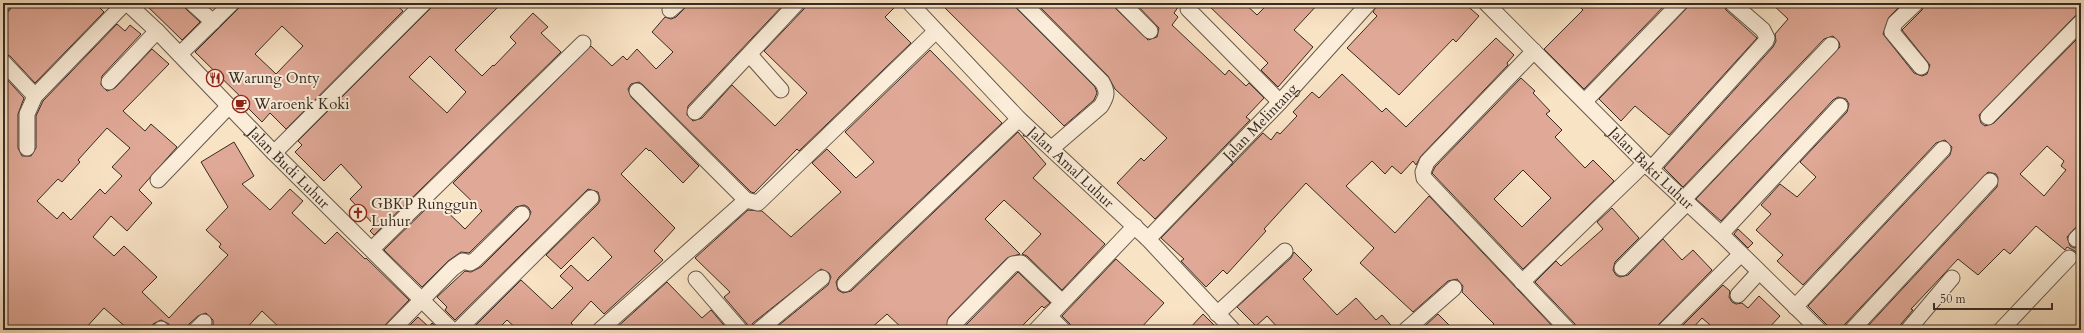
<svg xmlns="http://www.w3.org/2000/svg" width="2084" height="333" font-family="Cardo,serif">
  <style>
    .building { fill: #e0a896; stroke: #362b23; fill-rule: evenodd }
    .lines { fill: none; stroke-linecap: round; stroke-linejoin: round }
    .minor-casing { stroke: #67594c; stroke-width: 17 }
    .minor { stroke: #fbedd9; stroke-width: 15 }
    .labels { text-anchor: middle; dominant-baseline: central; stroke-width: 4; stroke-linejoin: round; paint-order: stroke }
    .poi-label { font-size: 15px; fill: #362b23; stroke: #fbedd9; text-anchor: start }
    .street-label { font-size: 15px; fill: #362b23; stroke: #fbedd9 }
  </style>
  <rect width="100%" height="100%" fill="#f9e3c5"/>
  <filter id="stains"><feTurbulence type="fractalNoise" baseFrequency=".005" numOctaves="4"/><feColorMatrix values="0 0 0 0 .2 0 0 0 0 .09 0 0 0 0 .02 0 0 0 .5 -.17"/></filter>
  <radialGradient id="worn" r=".72"><stop offset=".6" stop-color="#630" stop-opacity="0"/><stop offset="1" stop-color="#630" stop-opacity=".3"/></radialGradient>
  <!-- building -->
  <g class="building">
    <polygon points="19,3 95,3 104,12 35,83 10,56 3,53 3,13 9,11 12,6 14,8"/>
    <polygon points="144,3 183,3 186,9 200,22 182,40"/>
    <path d="M241,3H394L403,11L286,129L270,113L262,122L246,106L248,104L195,52L238,9ZM282,26L303,46L276,74L255,54Z"/>
    <path d="M433,3H502L455,50L482,76L493,65L494,66L516,43L510,37L533,13L548,27L541,33L561,52L374,235L370,231L375,226L350,199L362,187L341,164L324,181L295,152L302,145L298,141L430,9ZM430,56L466,92L447,113L409,77Z"/>
    <polygon points="687,3 785,3 688,106 687,115 693,121 702,118 732,85 775,126 807,93 764,51 804,9 806,3 899,3 885,17 911,43 799,151 797,149 754,193 751,192 643,85 639,82 631,84 628,89 631,97 699,166 683,183 650,150 649,151 646,148 621,174 675,228 654,251 663,260 604,314 591,301 571,323 578,330 518,330 507,320 497,330 471,330 521,280 552,309 573,288 560,276 571,265 588,281 612,257 593,237 561,269 546,255 598,204 600,200 598,192 588,189 455,320 445,310 447,307 437,297 465,271 471,272 481,267 528,220 531,212 528,207 524,205 516,207 469,253 461,252 448,261 422,287 384,250 435,200 465,229 482,211 453,183 591,46 612,66 623,56 627,60 637,49 656,69 673,52 652,32 665,17 671,19 676,17 684,9"/>
    <polygon points="940,3 1014,3 1017,9 1095,87 1097,93 1094,100 1064,126"/>
    <polygon points="1036,3 1113,3 1116,9 1148,40 1157,37 1159,28 1135,3 1181,3 1174,13 1178,17 1172,25 1225,75 1229,70 1246,86 1249,83 1264,98 1246,117 1250,120 1155,219 1117,183 1141,158 1144,161 1167,138 1115,89 1108,76"/>
    <polygon points="1206,3 1244,3 1257,15 1269,3 1319,3 1294,30 1313,47 1278,87 1261,70 1268,63"/>
    <polygon points="1378,3 1464,3 1479,16 1456,42 1453,39 1399,95 1347,48 1377,16 1373,12"/>
    <polygon points="1576,3 1667,3 1584,89 1544,49 1583,10"/>
    <polygon points="1689,3 1723,3 1726,10 1757,38 1669,135 1635,106 1621,121 1599,99 1686,9"/>
    <path d="M1771,3H1903L1889,17L1883,34L1914,73L1922,76L1927,74L1930,65L1902,30L1922,10L1925,3H2081V13L2075,16L1979,115L1981,123L1985,126L1994,123L2081,35V225L2075,228L2067,237L2070,246L2074,248L2081,246V260L2075,251L2067,247L2065,250L2036,226L2010,254L2004,249L1978,275L1958,259L1911,309L1913,310L1901,324L1899,330H1870L1867,327L1997,187L1998,178L1996,174L1988,172L1845,324L1842,330H1832L1808,306L1950,155L1952,147L1945,140L1936,143L1803,285L1777,261L1783,255L1756,230L1771,214L1761,205L1780,184L1797,197L1816,177L1800,162L1847,112L1849,104L1846,99L1838,97L1833,100L1721,221L1696,199L1840,47L1839,42L1833,36L1824,39L1683,187L1664,168L1773,47L1776,41L1775,34L1788,19ZM2047,146L2064,161L2061,166L2066,170L2044,196L2020,174Z"/>
    <path d="M117,24L125,31L130,25L141,34L102,76L101,85L107,91L115,88L152,49L169,64L123,111L145,131L151,124L177,147L139,190L152,203L127,231L111,216L93,237L114,256L124,246L157,277L142,292L169,318L228,255L219,247L221,244L206,230L228,207L201,162L234,142L254,176L242,184L270,210L290,189L303,201L292,213L325,244L337,232L365,259L366,258L409,300L386,324L383,330H282L262,311L245,330H209L213,325V320L206,313L198,316L189,324L187,330H170L169,324L161,320L153,324L152,330H129L104,308L84,330H3V75L24,98L18,114V148L22,156H31L36,148V116L43,101ZM107,128L130,148L112,167L122,176L105,194L100,189L71,220L63,212L57,219L37,201L58,179L62,182L80,162L78,160Z"/>
    <polygon points="1496,38 1514,55 1507,63 1508,65 1421,156 1416,165 1413,161 1401,174 1392,166 1385,174 1372,161 1346,186 1395,233 1429,196 1556,330 1488,330 1494,324 1462,292 1463,286 1457,279 1448,281 1413,312 1360,263 1374,248 1306,183 1264,229 1266,231 1227,274 1223,270 1206,287 1181,261 1184,259 1161,238 1263,133 1271,140 1277,132 1280,134 1297,116 1293,112 1312,92 1319,98 1342,74 1382,112 1386,108 1406,127"/>
    <polygon points="930,50 1002,123 839,277 836,282 838,290 843,293 851,291 1018,132 1046,164 1033,178 1105,244 1062,290 1027,256 1022,254 1041,234 1004,200 985,219 1020,254 1007,258 949,317 946,330 904,330 887,314 869,330 773,330 828,285 831,277 829,273 821,269 753,323 749,330 747,324 724,297 730,292 695,258 748,210 762,211 791,237 841,192 812,163 827,149 856,178 874,162 845,132"/>
    <path d="M1521,78L1535,91L1533,93L1550,111L1546,114L1562,130L1555,137L1585,168L1593,160L1614,181L1523,269L1432,173L1435,167ZM1523,170L1551,198L1522,227L1494,199Z"/>
    <polygon points="1612,208 1639,238 1615,262 1613,270 1616,275 1620,277 1628,275 1663,239 1682,260 1693,250 1712,270 1659,324 1656,330 1577,330 1575,324 1535,282 1556,261 1561,266 1603,229 1597,222"/>
    <polygon points="1738,229 1753,243 1748,248 1734,234"/>
    <polygon points="1294,252 1312,270 1303,279 1337,315 1356,298 1376,320 1382,315 1395,330 1280,330 1267,316 1256,326 1237,307 1291,258"/>
    <polygon points="1116,259 1164,303 1139,330 1072,330 1070,324 1062,316"/>
    <polygon points="1018,272 1050,303 1044,308 1042,306 1018,330 964,330 964,327"/>
    <polygon points="667,282 702,318 711,310 728,330 614,330"/>
    <polygon points="1723,285 1730,291 1729,297 1732,302 1736,304 1742,303 1748,308 1759,296 1780,316 1767,330 1716,330 1702,318 1691,330 1678,330"/>
    <polygon points="1203,314 1219,330 1188,330"/>
    <polygon points="1438,314 1454,330 1432,330 1426,325"/>
    <polygon points="418,317 429,327 432,323 439,330 405,330"/>
  </g>
  <g class="lines">
    <defs>
      <g id="minor">
        <path id="s1" d="M127,3L157,31L274,153L452,330"/>
        <polyline points="192,3 213,22"/>
        <path id="s2" d="M910,3L1019,119L1148,239L1233,330"/>
        <path d="M1023,3L1102,82C1108,92 1107,96 1101,106L1052,148"/>
        <polyline points="1122,3 1150,31"/>
        <path id="s3" d="M1486,3L1651,169L1721,234L1819,330"/>
        <polyline points="1916,3 1895,23 1892,32 1921,67"/>
        <polyline points="3,4 4,3"/>
        <polyline points="1188,9 1280,102"/>
        <polyline points="670,10 678,3"/>
        <polyline points="1534,51 1427,162 1423,172 1424,178 1568,330"/>
        <polyline points="180,54 232,3"/>
        <polyline points="750,55 781,90"/>
        <polyline points="3,62 35,96"/>
        <polyline points="109,82 157,31"/>
        <polyline points="637,91 746,200 758,203 936,31"/>
        <polyline points="1585,101 1680,3"/>
        <polyline points="695,112 797,3"/>
        <polyline points="1988,117 2081,22"/>
        <polyline points="27,148 27,114 35,96 125,3"/>
        <polyline points="274,153 424,3"/>
        <polyline points="1651,169 1766,41 1767,38 1763,30 1732,3"/>
        <polyline points="158,180 229,106"/>
        <polyline points="1683,200 1831,45"/>
        <polyline points="1721,234 1840,106"/>
        <path id="s4" d="M1148,239L1280,102L1369,3"/>
        <polyline points="2076,239 2081,234"/>
        <polyline points="372,249 583,43"/>
        <polyline points="1622,268 1687,203"/>
        <polyline points="696,279 740,330"/>
        <polyline points="1522,282 1645,163"/>
        <polyline points="845,284 1019,119"/>
        <polyline points="1738,295 1759,272"/>
        <polyline points="1795,307 1943,149"/>
        <polyline points="1217,314 1285,251"/>
        <polyline points="1049,316 1063,330"/>
        <polyline points="161,330 161,329"/>
        <polyline points="196,330 204,322"/>
        <polyline points="392,330 453,268 463,261 470,263 475,260 522,214"/>
        <polyline points="458,330 591,198"/>
        <polyline points="600,330 746,200"/>
        <polyline points="759,330 822,278"/>
        <polyline points="955,330 955,323 1013,264 1021,263 1062,302"/>
        <polyline points="1036,330 1135,226"/>
        <polyline points="1406,330 1454,288"/>
        <polyline points="1665,330 1741,254"/>
        <polyline points="1852,330 1990,181"/>
        <polyline points="1908,330 1952,278"/>
        <polyline points="2001,330 2069,258"/>
      </g>
    </defs>
    <!-- minor casing -->
    <use href="#minor" class="minor-casing"/>
    <!-- minor -->
    <use href="#minor" class="minor"/>
  </g>
  <!-- icons -->
  <defs>
    <symbol id="restaurant-ring" viewBox="-11 -11 22 22"><circle r="9.5" fill="#fbedd9" stroke="#8f2418" stroke-width="1.5"/><path d="M-5-6h1v4h1v-4h1v4h1v-4h1v5L-1.5 .5V6h-2V.5L-5-1ZM5-6V6H3V1.5H1.5Q1.5-4 5-6Z" fill="#8f2418"/></symbol>
    <symbol id="cafe-ring" viewBox="-11 -11 22 22"><circle r="9.5" fill="#fbedd9" stroke="#8f2418" stroke-width="1.5"/><path d="M-5.5-4.5H6V0H3Q3 3.5 0 3.5H-2.5Q-5.5 3.5-5.5 0ZM3-3.2v2h1.7v-2ZM-6 4.5H4V6H-6Z" fill="#8f2418"/></symbol>
    <symbol id="church-ring" viewBox="-11 -11 22 22"><circle r="9.5" fill="#fbedd9" stroke="#8f2418" stroke-width="1.5"/><path d="M-1.2-6h2.4v3.5h3.3v2.4h-3.3V6h-2.4V-.1h-3.3v-2.4h3.3Z" fill="#8f2418"/></symbol>
  </defs>
  <g fill-rule="evenodd">
    <use href="#restaurant-ring" x="205" y="68" width="20" height="20"/>
    <use href="#cafe-ring" x="231" y="94" width="20" height="20"/>
    <use href="#church-ring" x="348" y="203" width="20" height="20"/>
  </g>
  <g class="labels">
    <!-- poi labels -->
    <g class="poi-label">
      <text x="228" y="78">Warung Onty</text>
      <text x="254" y="104">Waroenk Koki</text>
      <text x="371" y="204">GBKP Runggun<tspan x="371" dy="17">Luhur</tspan></text>
    </g>
    <!-- street labels -->
    <g class="street-label">
      <text stroke="none"><textPath href="#s4" startOffset="162">Jalan Melintang</textPath></text>
      <text stroke="none"><textPath href="#s1" startOffset="231">Jalan Budi Luhur</textPath></text>
      <text stroke="none"><textPath href="#s2" startOffset="230">Jalan Amal Luhur</textPath></text>
      <text stroke="none"><textPath href="#s3" startOffset="234">Jalan Bakti Luhur</textPath></text>
    </g>
  </g>
  <!-- margin -->
  <rect width="2084" height="333" fill="none" stroke="#f9e3c5" stroke-width="16"/>
  <rect x="4" y="4" width="2076" height="325" fill="none" stroke="#362b23" stroke-width="2"/>
  <rect x="8" y="8" width="2068" height="317" fill="none" stroke="#362b23"/>
  <!-- scale -->
  <path d="M1934 303v6h118v-6" fill="none" stroke="#362b23" stroke-width="2"/>
  <text x="1940" y="303" font-size="12" fill="#362b23" stroke="#fbedd9" stroke-width="3" paint-order="stroke">50 m</text>
  <rect width="100%" height="100%" filter="url(#stains)"/>
  <rect width="100%" height="100%" fill="url(#worn)"/>
</svg>
